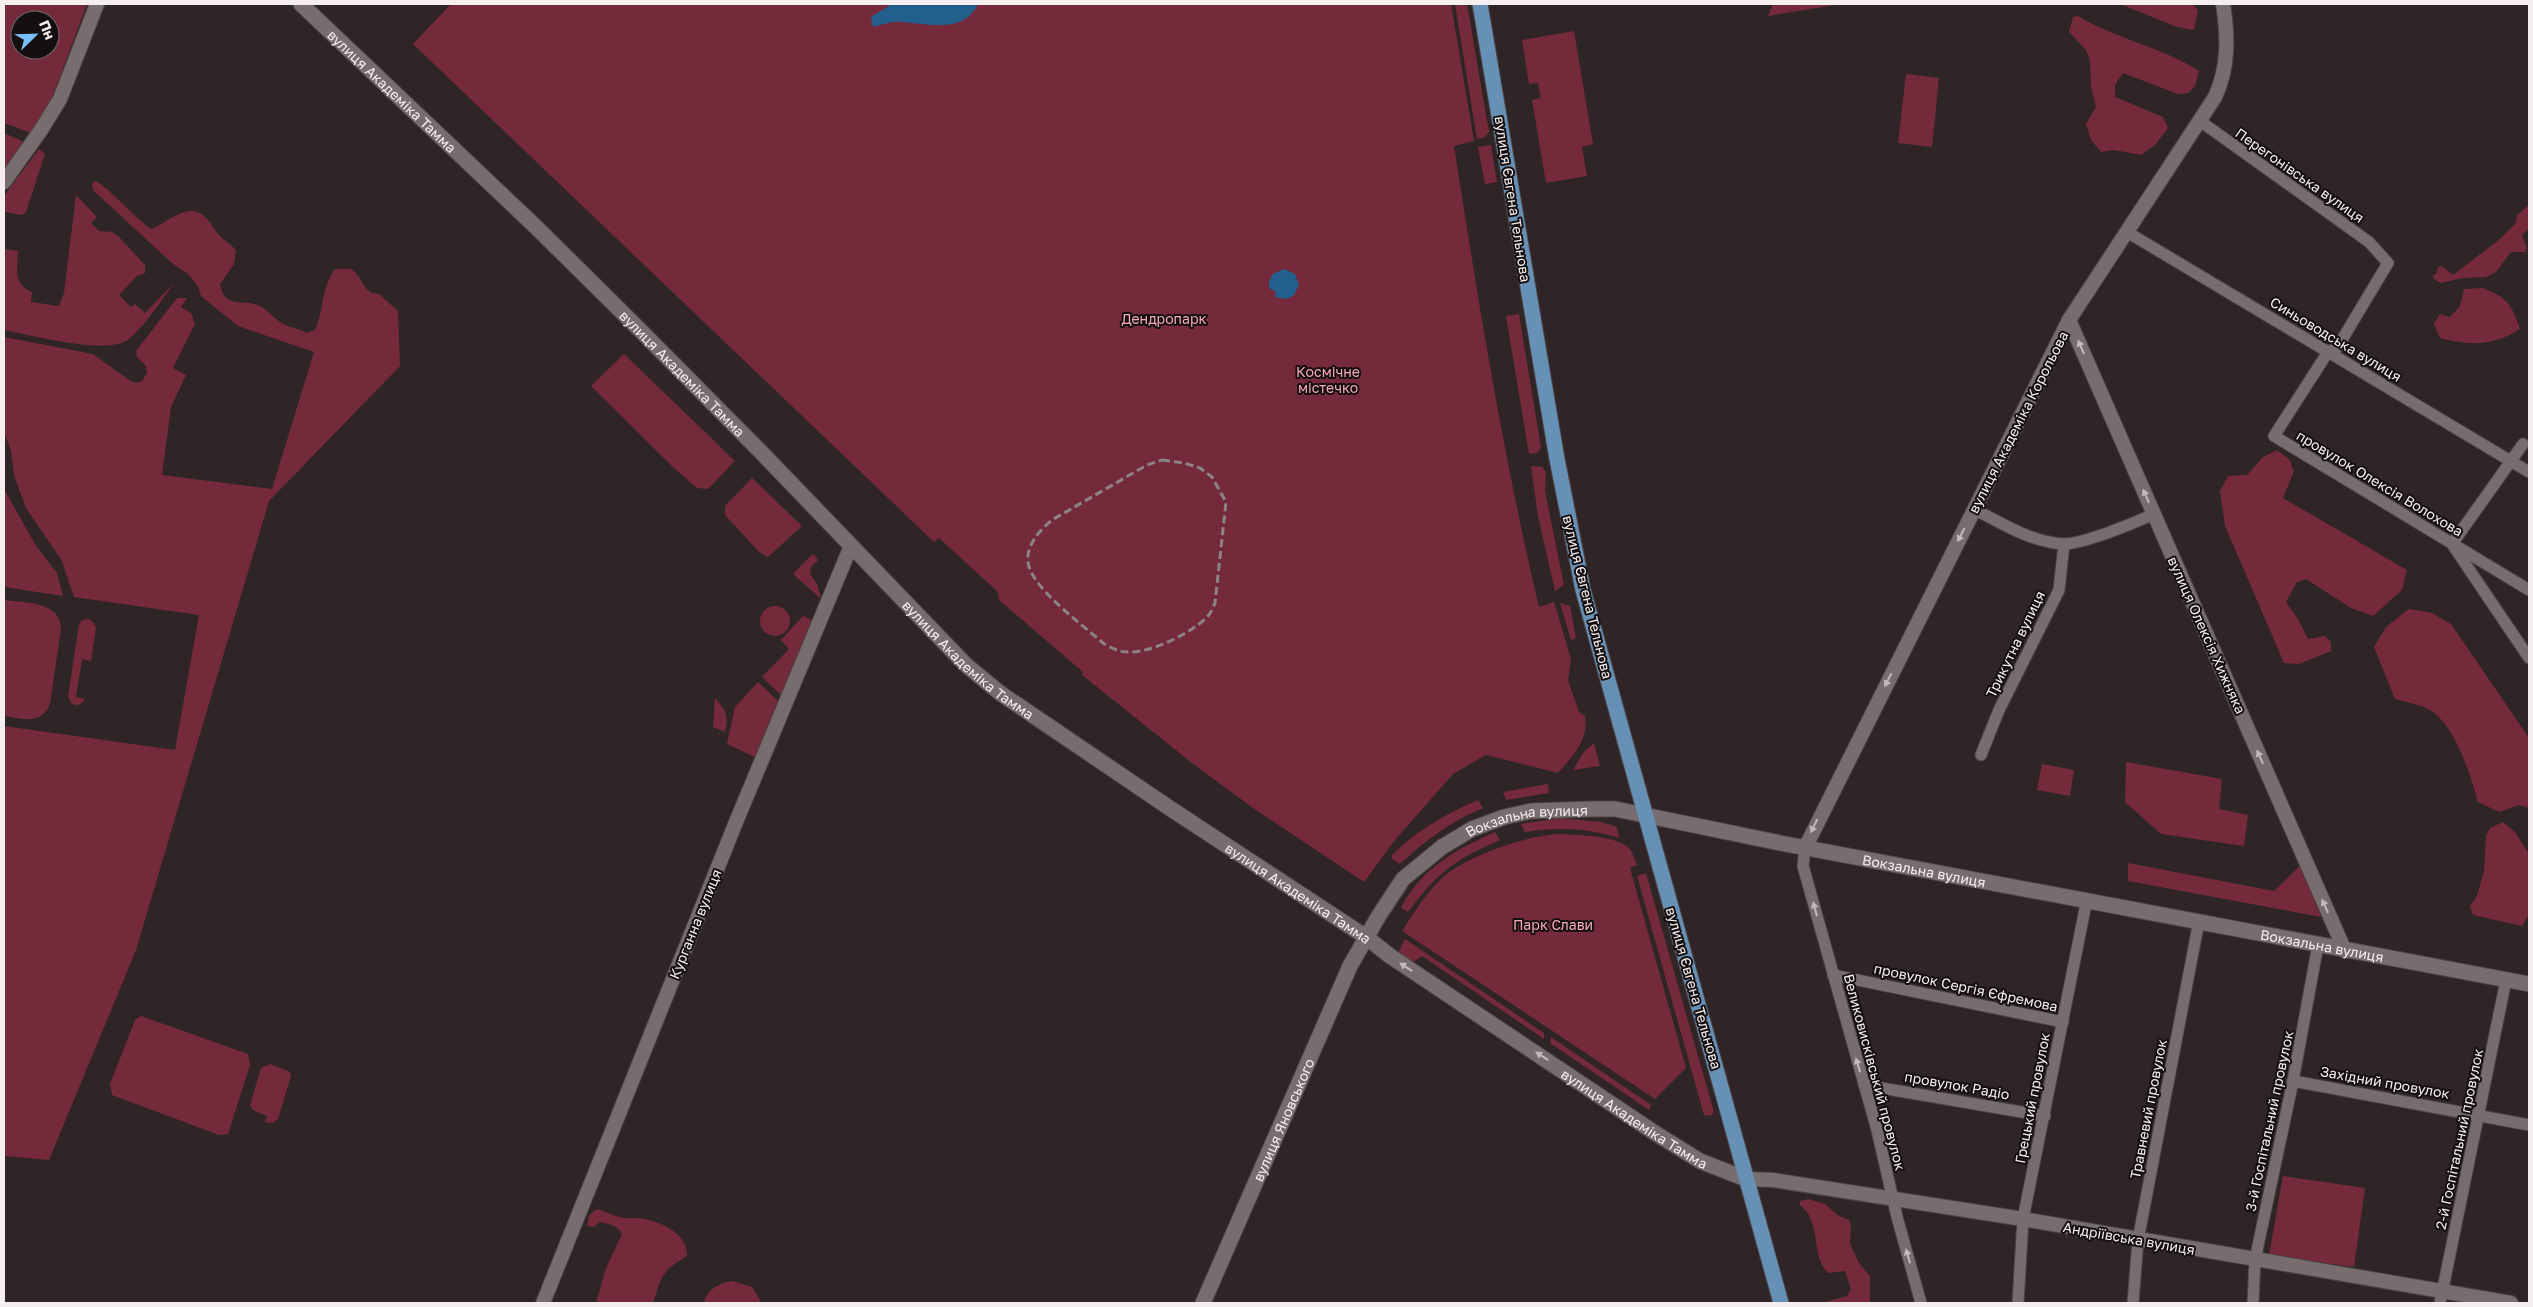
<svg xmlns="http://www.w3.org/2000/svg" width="2533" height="1307" font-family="'Golos Text',sans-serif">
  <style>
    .green { fill: #752a3b; fill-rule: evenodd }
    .water { fill: #225f8d }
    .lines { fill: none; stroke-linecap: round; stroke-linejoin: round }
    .minor-casing { stroke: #4c4445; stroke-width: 13 }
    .tertiary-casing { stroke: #4c4445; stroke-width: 16 }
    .secondary-casing { stroke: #4c4445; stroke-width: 17 }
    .primary-casing { stroke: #4c4445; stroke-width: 17 }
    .minor { stroke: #786d6e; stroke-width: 11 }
    .tertiary { stroke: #786d6e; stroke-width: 14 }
    .secondary { stroke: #786d6e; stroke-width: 15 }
    .primary { stroke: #6690b5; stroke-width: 15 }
    .rail { stroke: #8c8384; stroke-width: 3; stroke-dasharray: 8 4; stroke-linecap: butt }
    .oneway { fill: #c3babb }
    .labels { text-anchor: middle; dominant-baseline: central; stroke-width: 4; stroke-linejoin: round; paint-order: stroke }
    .street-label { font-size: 14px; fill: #f5eeef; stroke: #140f10 }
    .park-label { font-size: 14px; fill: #f6aab6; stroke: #140f10 }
  </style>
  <rect width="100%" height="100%" fill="#2f2526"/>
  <!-- green -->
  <g class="green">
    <path d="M4,4H87L53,95L31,133L4,123ZM20,20H50V50H20Z"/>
    <path d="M451,4H1451L1474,141L1454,146C1478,300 1503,455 1539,607L1554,602L1571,659L1568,680L1579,712L1585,716C1589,740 1573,756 1558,773L1486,755L1453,774L1395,840L1364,882L1253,808L1192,763L1082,675L1083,672L999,600L998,592L939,538L934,542L413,44Z"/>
    <polygon points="1455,4 1467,4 1489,132 1485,137 1477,139"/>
    <polygon points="1773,4 1841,4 1768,16"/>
    <polygon points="2120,4 2192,4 2198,10 2194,30 2177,27"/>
    <path d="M2078,16C2116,39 2162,47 2199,71L2195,86L2188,93L2178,94L2123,73L2115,85V97L2163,117L2168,128L2155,145L2141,155L2114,150L2101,152L2091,140L2086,124L2096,107L2091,86L2090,60L2086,50L2069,32L2073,17Z"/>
    <polygon points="1574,31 1593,144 1582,147 1587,176 1546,183 1532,100 1541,98 1538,83 1529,84 1522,40"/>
    <polygon points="1906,74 1939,78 1932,147 1898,143"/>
    <polygon points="4,133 24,142 4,168"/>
    <polygon points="1491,145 1497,182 1485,184 1478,147"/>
    <polygon points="39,149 45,154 26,212 22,215 4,212 4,196"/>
    <path d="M95,181C103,182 137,220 151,229C166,224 188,201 204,216C210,221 214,229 219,235C224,241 232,244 236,251L234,264L220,284C224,311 246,298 260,306C269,311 276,321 285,325C293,328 300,329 307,333L315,330C324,310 321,288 335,269H351C365,278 362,294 379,294L398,311L400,366L269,501L136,950L49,1160L4,1156V726L175,750L199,615L74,597L62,561L26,508L14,475L11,451L4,432V337L93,354L129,380L136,383L142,381L147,373L146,366L137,357L136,351L177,298H187L181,307L191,313L195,324L173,368L186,375L171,407L162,475L272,489L314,352L238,326L201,296L198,286L188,274L173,264L93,190L92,184Z"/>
    <path d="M76,195L97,217L91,223L99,231L112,232L118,236L145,265V273L137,276L119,295L131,307L135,304L145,313L175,282C161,300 147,324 129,339C108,356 31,335 4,330V249L18,251C17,269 13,284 32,292L31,302L59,306L64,293Z"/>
    <polygon points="2529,205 2529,229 2522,235 2527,248 2525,252 2511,252 2496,272 2486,277 2463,278 2441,283 2434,279 2433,276 2437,273 2438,267 2442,266 2453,275 2500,239 2516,223 2517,215"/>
    <path d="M2483,288C2506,297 2512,304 2520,329C2494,346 2469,346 2440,338L2434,324L2440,314L2450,317L2460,306L2464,289Z"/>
    <polygon points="1519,314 1541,448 1537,453 1529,454 1506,316"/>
    <polygon points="624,354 735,461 708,489 697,488 674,468 591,386"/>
    <polygon points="2277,450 2289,459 2294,471 2283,498 2407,570 2402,590 2373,616 2351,608 2306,579 2297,582 2286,602 2298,619 2308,639 2325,636 2331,642 2331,651 2299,664 2284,663 2225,526 2220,491 2228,476 2247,475 2263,457"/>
    <polygon points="1531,466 1542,467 1546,472 1545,491 1564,585 1555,591 1538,516"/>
    <polygon points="752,478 802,526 768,557 759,552 725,515 725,506"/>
    <polygon points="4,489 35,544 57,573 63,596 4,587"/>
    <polygon points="813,554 818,560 811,567 810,574 817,584 821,599 793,574"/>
    <path d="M4,600C25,603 61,601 61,629L50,704C42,725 21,719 4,716Z"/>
    <polygon points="1560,603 1570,606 1576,638 1571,640"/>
    <circle cx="775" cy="621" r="15"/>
    <path d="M2409,609L2432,613L2451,624L2529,738V808L2519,805L2499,812L2478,802C2470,774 2455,723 2428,709C2419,704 2405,702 2395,699L2374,647L2386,627Z"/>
    <polygon points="803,616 812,620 781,695 762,677 789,649 781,640"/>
    <path d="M89,619L94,623L96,628L91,661L82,659L76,697L85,699C82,705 77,707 71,703L68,696L79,625L82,620Z"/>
    <polygon points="758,682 778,701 755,757 727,744 735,707"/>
    <path d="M715,698C726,710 729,716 725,732L713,727Z"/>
    <polygon points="1594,743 1600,766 1573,770 1583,753"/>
    <polygon points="2126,762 2222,779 2219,809 2248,815 2244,846 2161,834 2125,802"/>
    <polygon points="2042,764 2074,770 2070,796 2037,790"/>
    <polygon points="1548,784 1549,793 1506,800 1503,792"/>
    <path d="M1478,800L1483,808C1450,822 1426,840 1400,864L1392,859V855C1417,830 1446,814 1478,800Z"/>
    <path d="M1560,818L1601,822L1617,827L1619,838C1588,828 1558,827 1525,832L1521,824Z"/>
    <polygon points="2503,822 2515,832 2529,854 2529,914 2522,926 2473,915 2470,906 2477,896 2484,871 2486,836 2490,828"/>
    <path d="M1495,832L1500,840C1453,861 1439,871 1408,912L1401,908C1421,868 1457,849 1495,832Z"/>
    <path d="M1557,834C1576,835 1613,835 1628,847C1632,851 1635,860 1637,865L1630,868L1686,1068L1655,1099L1402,931C1415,911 1429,888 1448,873C1476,853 1523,837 1557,834Z"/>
    <polygon points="2128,863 2274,891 2300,866 2321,917 2128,881"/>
    <polygon points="1646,873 1714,1112 1711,1116 1704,1115 1637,876"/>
    <polygon points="1405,939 1544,1033 1544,1039 1422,956 1413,962 1398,953"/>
    <polygon points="141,1016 248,1054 250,1065 228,1134 219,1135 112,1095 110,1084 135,1020"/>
    <polygon points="1551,1037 1651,1105 1649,1110 1550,1043"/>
    <polygon points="270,1064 290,1072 291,1076 278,1119 273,1123 265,1122 267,1116 253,1110 250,1105 261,1068"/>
    <polygon points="2283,1176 2365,1188 2354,1267 2269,1255"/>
    <path d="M1809,1199L1825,1204L1839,1216L1849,1220L1851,1225L1850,1244L1859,1263L1870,1276V1303H1822L1847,1296L1851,1289L1845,1271L1828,1273C1810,1255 1822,1221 1800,1205V1201Z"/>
    <path d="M597,1209C605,1211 612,1215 619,1217C625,1219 633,1218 639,1218C659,1221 688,1232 687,1256C661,1271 662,1276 653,1303H596L606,1268L622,1234C617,1225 609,1224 600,1222L594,1227L587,1226L589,1215Z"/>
    <path d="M733,1281L752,1287L762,1303H704C707,1289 719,1283 733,1281Z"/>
  </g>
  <!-- water -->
  <g class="water">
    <path d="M892,4H978C963,35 927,23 900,22C891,21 882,25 873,27L871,17Z"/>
    <polygon points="1284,269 1295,274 1299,285 1294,295 1287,299 1275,297 1276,292 1269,288 1269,281 1273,274"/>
  </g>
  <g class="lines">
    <defs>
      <g id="minor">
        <polyline points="2200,121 2369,242 2388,263 2337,348 2328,352 2274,436 2529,590"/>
        <polyline points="2127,232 2529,472"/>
        <polyline points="2523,444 2452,544 2529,658"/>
        <path d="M1974,509C2001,523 2031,542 2063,544C2084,544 2134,523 2154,514"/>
        <polyline points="1981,755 1999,710 2059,590 2064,544"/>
        <polyline points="1805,848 1803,866 1877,1130 1897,1217 1921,1303"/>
        <polyline points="1833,975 2063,1022"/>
        <polyline points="2293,1081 2529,1125"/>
        <polyline points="1864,1085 2045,1116"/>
        <polyline points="2018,1303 2023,1219 2087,899"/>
        <polyline points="2133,1303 2138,1240 2199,921"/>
        <polyline points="2253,1303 2255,1260 2293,1081 2318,945"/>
        <polyline points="2440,1303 2506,980"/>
      </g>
      <g id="tertiary">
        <polyline points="4,182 41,130 60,99 97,4"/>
        <polyline points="2069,320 2345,951"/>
        <path d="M1805,848L2069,320L2215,97C2229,67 2228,36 2223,4"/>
        <polyline points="1746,1179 1773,1180 2023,1219 2511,1303"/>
        <polyline points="543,1303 736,822 851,546"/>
      </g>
      <g id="secondary">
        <path id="s1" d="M301,4L537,228L640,330L759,450L966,665L1000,693L1171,809L1366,937L1390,956L1655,1133L1700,1161L1746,1179"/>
        <path id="s2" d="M1203,1303L1350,966L1378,917L1403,879L1442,847L1472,829L1504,817L1531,811L1592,809H1615L1780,843L2529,984"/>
      </g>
      <polyline id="primary" points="1480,4 1557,459 1583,590 1781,1303"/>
    </defs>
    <!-- minor casing -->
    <use href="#minor" class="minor-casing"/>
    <!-- tertiary casing -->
    <use href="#tertiary" class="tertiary-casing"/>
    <!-- secondary casing -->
    <use href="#secondary" class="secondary-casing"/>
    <!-- primary casing -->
    <use href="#primary" class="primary-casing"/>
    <!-- minor -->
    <use href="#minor" class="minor"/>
    <!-- tertiary -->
    <use href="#tertiary" class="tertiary"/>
    <!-- secondary -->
    <use href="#secondary" class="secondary"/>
    <!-- primary -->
    <use href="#primary" class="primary"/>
    <!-- rail -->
    <path class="rail" d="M1162,460L1184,463L1200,468L1212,477L1226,502L1215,603C1213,607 1211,613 1208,616C1192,633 1151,653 1128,652C1119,652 1111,648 1103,643C1083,625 1031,588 1028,562C1026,545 1040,530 1052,520L1147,465Z"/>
  </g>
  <!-- one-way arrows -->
  <defs><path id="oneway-solid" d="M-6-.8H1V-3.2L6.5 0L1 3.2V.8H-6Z" transform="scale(1.25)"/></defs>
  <g class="oneway">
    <use href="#oneway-solid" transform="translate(2081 347) rotate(-114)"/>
    <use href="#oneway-solid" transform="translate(2146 496) rotate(-114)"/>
    <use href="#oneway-solid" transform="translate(1961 535) rotate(117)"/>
    <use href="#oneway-solid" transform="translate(1888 680) rotate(117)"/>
    <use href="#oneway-solid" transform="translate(2260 757) rotate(-114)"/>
    <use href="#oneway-solid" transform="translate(1814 826) rotate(116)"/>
    <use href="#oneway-solid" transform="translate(2325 906) rotate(-114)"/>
    <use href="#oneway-solid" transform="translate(1815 909) rotate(-105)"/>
    <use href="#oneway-solid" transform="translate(1406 967) rotate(-147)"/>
    <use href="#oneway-solid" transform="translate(1542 1056) rotate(-147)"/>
    <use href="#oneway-solid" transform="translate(1858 1065) rotate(-107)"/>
    <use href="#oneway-solid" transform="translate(1908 1256) rotate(-106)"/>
  </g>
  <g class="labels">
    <!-- street labels -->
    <g class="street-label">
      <text stroke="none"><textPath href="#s1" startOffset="126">вулиця Академіка Тамма</textPath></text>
      <text transform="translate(2300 175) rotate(35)">Перегонівська вулиця</text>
      <text transform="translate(1513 199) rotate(81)">вулиця Євгена Тельнова</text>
      <text transform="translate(2336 339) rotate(31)">Синьоводська вулиця</text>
      <text stroke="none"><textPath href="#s1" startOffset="531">вулиця Академіка Тамма</textPath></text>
      <text transform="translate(2018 422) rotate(-63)">вулиця Академіка Корольова</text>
      <text transform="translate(2380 483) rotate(31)">провулок Олексія Волохова</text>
      <text transform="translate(1588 597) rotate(76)">вулиця Євгена Тельнова</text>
      <text transform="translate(2207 635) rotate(66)">вулиця Олексія Хижняка</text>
      <text transform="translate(2015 644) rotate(-64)">Трикутна вулиця</text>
      <text stroke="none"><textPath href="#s1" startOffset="936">вулиця Академіка Тамма</textPath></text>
      <text stroke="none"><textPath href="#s2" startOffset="611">Вокзальна вулиця</textPath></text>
      <text stroke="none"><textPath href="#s2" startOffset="1016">Вокзальна вулиця</textPath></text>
      <text stroke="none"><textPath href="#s1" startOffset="1341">вулиця Академіка Тамма</textPath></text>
      <text transform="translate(695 924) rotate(-68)">Курганна вулиця</text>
      <text stroke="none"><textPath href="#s2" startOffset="1421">Вокзальна вулиця</textPath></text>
      <text transform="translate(1966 987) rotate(12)">провулок Сергія Єфремова</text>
      <text transform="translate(1694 988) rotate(74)">вулиця Євгена Тельнова</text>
      <text transform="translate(1875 1072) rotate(75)">Великовисківський провулок</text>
      <text transform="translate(2385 1082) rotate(10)">Західний провулок</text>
      <text transform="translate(1957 1085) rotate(10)">провулок Радіо</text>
      <text transform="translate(2032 1098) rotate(-79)">Грецький провулок</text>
      <text transform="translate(2148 1109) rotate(-79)">Травневий провулок</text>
      <text stroke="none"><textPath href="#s1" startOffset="1746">вулиця Академіка Тамма</textPath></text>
      <text stroke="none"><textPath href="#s2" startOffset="200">вулиця Яновського</textPath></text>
      <text transform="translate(2269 1121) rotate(-78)">3-й Госпітальний провулок</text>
      <text transform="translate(2459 1139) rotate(-78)">2-й Госпітальний провулок</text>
      <text transform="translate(2129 1238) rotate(10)">Андріївська вулиця</text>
    </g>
    <!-- park labels -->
    <g class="park-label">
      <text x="1164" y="318">Дендропарк</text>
      <text x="1328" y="371">Космічне<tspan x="1328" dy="16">містечко</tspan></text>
      <text x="1553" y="924">Парк Слави</text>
    </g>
  </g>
  <!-- border -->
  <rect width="2533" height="1307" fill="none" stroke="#f5eeef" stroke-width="10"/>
  <!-- north arrow -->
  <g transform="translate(35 35) rotate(67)"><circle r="24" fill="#140f10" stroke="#6e6869"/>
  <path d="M0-4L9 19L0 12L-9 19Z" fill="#7abff8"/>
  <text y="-8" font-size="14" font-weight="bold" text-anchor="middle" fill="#f5eeef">Пн</text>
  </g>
</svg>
